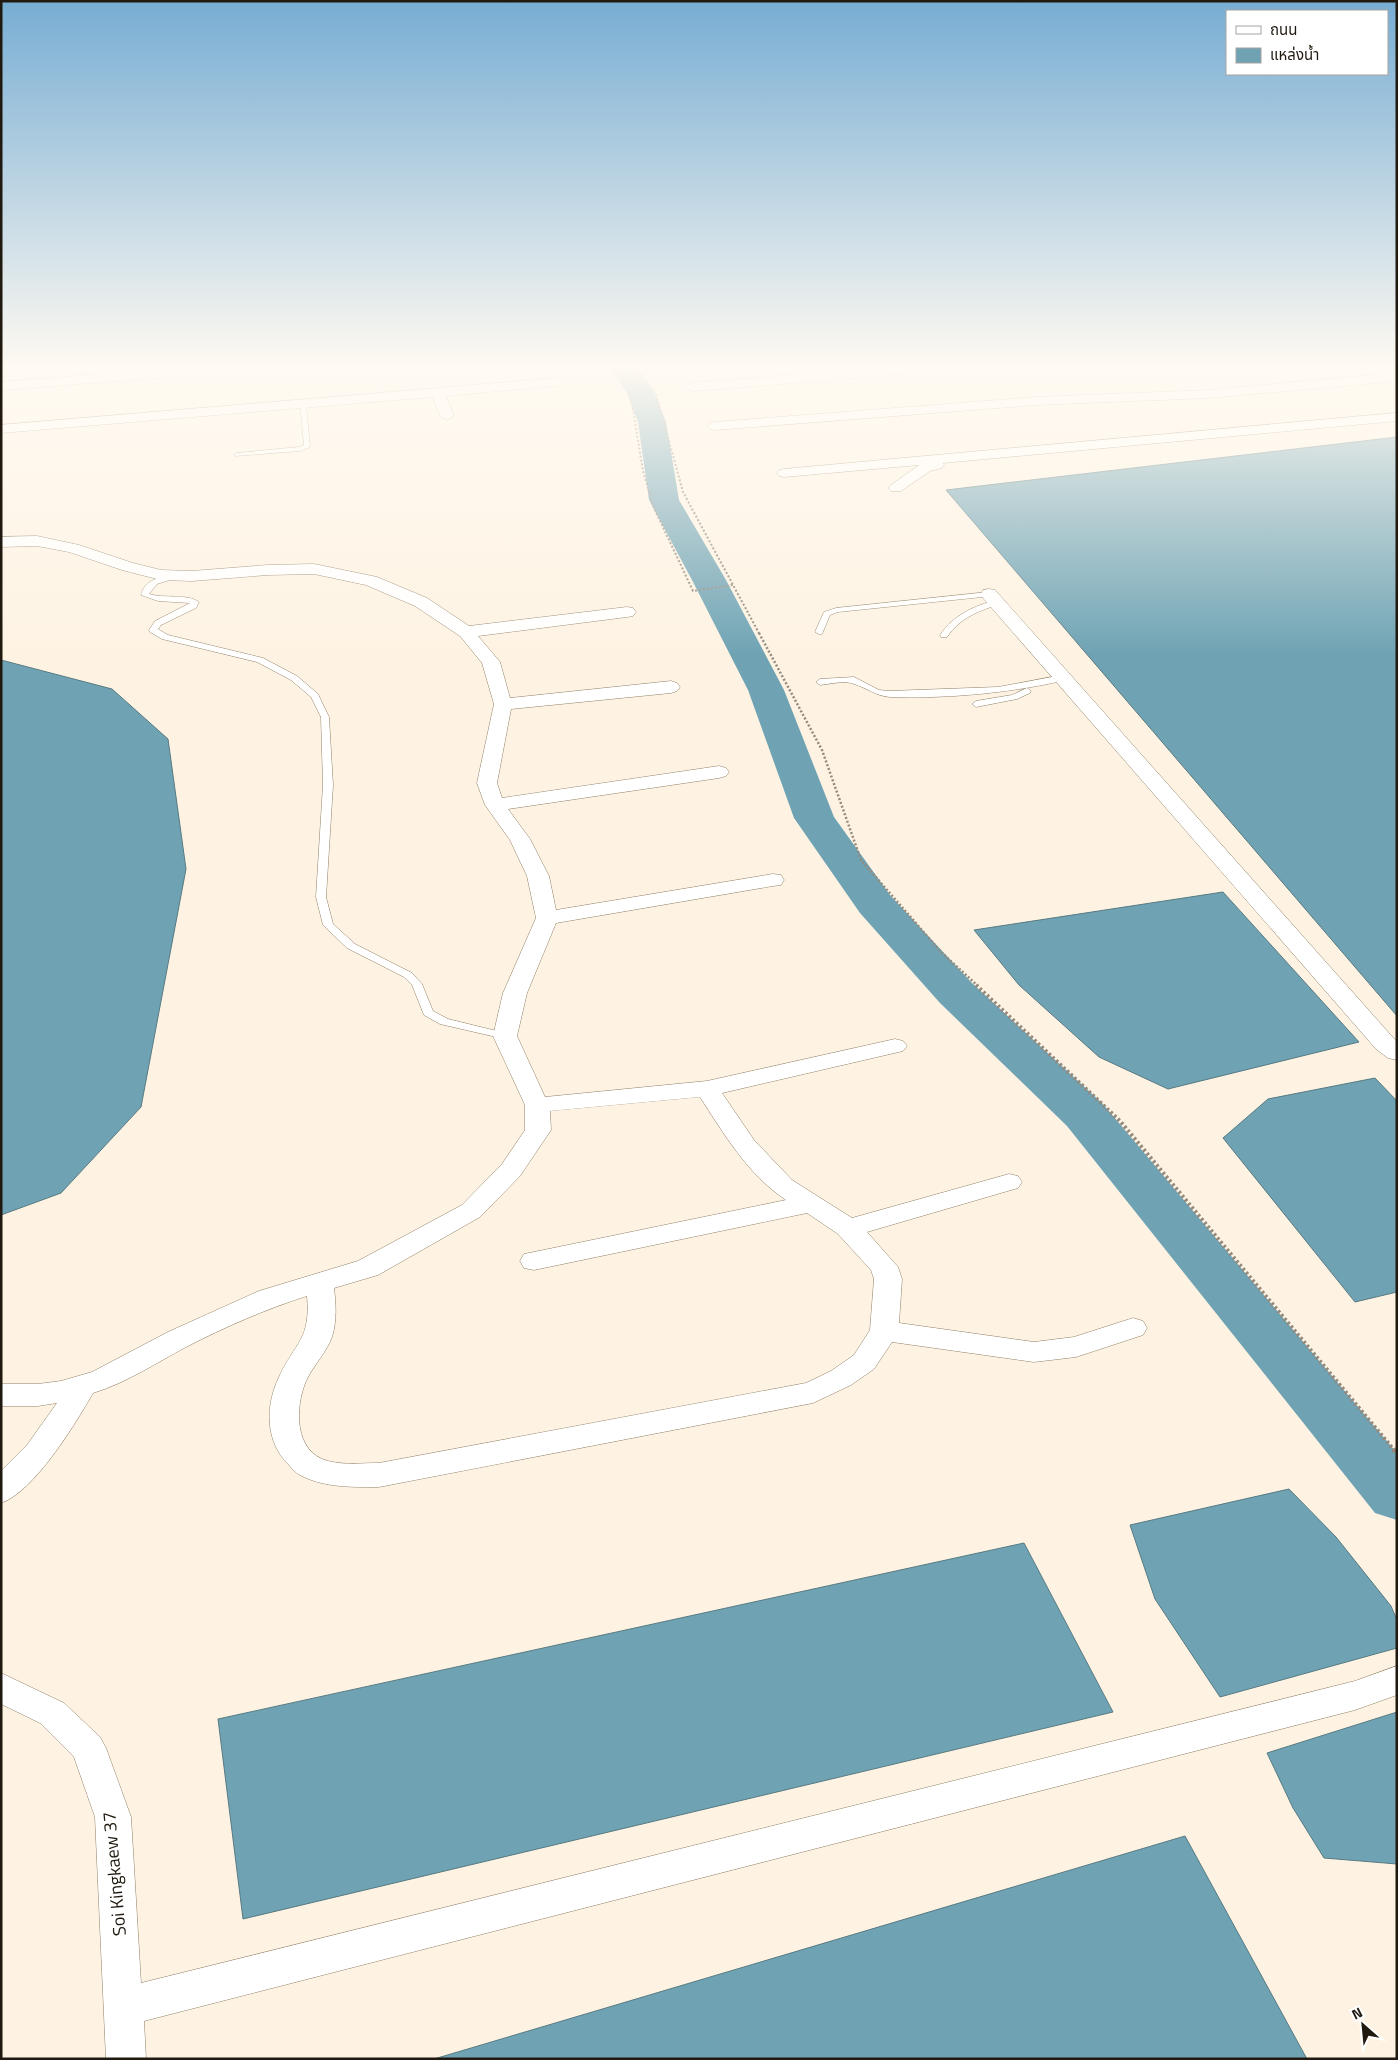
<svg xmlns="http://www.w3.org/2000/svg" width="1398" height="2060" font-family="'Titillium Web','Noto Sans Thai',sans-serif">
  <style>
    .water { fill: #6fa3b4; stroke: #577a82 }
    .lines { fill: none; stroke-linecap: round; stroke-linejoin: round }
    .river { fill: #6fa3b4; fill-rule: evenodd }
    .service-casing { stroke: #8f8067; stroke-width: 1 }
    .minor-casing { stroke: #8f8067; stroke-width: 1 }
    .path-far3 { stroke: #938a7d; stroke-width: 2; stroke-dasharray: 2 2; stroke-linecap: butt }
    .path-far2 { stroke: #938a7d; stroke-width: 2.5; stroke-dasharray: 2 2; stroke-linecap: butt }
    .path-far1 { stroke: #938a7d; stroke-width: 4; stroke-dasharray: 2.5 2.5; stroke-linecap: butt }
    .path { stroke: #938a7d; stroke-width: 4.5; stroke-dasharray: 4 4; stroke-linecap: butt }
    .service { fill: #fff; fill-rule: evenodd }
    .minor { fill: #fff; fill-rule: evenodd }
    .labels { text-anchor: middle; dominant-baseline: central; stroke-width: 4; stroke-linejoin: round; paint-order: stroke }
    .near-street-label { font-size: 18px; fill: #1f190f; stroke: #fff }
  </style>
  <rect width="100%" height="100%" fill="#fef3e3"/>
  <!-- water -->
  <g class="water">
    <polygon points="1397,437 1397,1016 946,490"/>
    <polygon points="1,660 112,689 168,739 186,869 141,1107 61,1193 1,1215"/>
    <polygon points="1223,892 1359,1042 1168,1089 1099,1057 1019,985 974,930"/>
    <polygon points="1375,1078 1397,1101 1397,1292 1355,1302 1223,1138 1268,1099"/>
    <polygon points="1289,1489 1336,1537 1391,1606 1397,1620 1397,1648 1220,1697 1155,1599 1130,1525"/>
    <polygon points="1024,1543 1113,1712 243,1919 218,1719"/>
    <polygon points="1397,1712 1397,1864 1324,1858 1293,1808 1267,1753"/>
    <polygon points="1185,1836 1307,2059 434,2059"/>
  </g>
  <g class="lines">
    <!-- river -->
    <polygon class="river" points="610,367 636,367 654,391 666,422 679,500 726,580 784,690 834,817 890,895 972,983 1103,1104 1397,1453 1397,1520 1375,1513 1067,1126 940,1003 860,913 794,818 748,690 692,580 649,500 638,422 626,391"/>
    <defs>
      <g id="service">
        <polygon points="303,402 306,404 310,447 300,451 235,456 234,455 237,453 299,447 304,445 300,404"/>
        <path d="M173,574L177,576L176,578L157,584L149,594C165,599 186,593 199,602L196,608L161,625L158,629L168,635L263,658L297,676L318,694L329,717L333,785L326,897L333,924L355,944L412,973L422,984L433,1011L448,1019L509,1034L511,1036L509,1038L505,1039L440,1024L424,1015L412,985L404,977L347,948L323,925L316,897L323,785L321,717L311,697L291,680L257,662L162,639L150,632L149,630L155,621L190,603L158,601L141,595C144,580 160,577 173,574Z"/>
        <polygon points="989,592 993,594 992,596 838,612 830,615 822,634 819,634 815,632 824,612 836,608"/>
        <path d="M997,600H1000V604C978,611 960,618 947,637H941L940,635C954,615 973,606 997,600Z"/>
        <path d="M1063,675L1067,678L1066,680C1012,693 945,699 890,697C876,696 867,688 854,684C845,680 830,684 820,685L816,682L820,679L854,677L879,690L889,691L998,687Z"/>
        <polygon points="1027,688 1031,691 1030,693 1017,699 976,707 972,704 976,701 1012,695"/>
      </g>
      <g id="minor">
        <polygon points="198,367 252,367 245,371 1,390 1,382"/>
        <polygon points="657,367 706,367 699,371 662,373 657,372 655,369"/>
        <polygon points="898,367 951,367 944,371 692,391 685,387 692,383"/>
        <polygon points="1397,373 1396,381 1209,398 1037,405 715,430 710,429 708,426 710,423 715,422 1037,397 1209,390"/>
        <polygon points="558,378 565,382 563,385 446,396 454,416 447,420 440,416 433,397 1,433 1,425"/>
        <polygon points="1397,413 1397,421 943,463 944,465 942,468 930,471 901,491 891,491 888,488 891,485 919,465 784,477 779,476 777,473 779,470 784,469"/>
        <path d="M37,536L79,545L133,563L161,570L192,571L268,565L314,564L377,577L427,598L469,626L627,607L633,608L636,612L633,616L627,617L478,636L500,662L510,698L671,681L677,683L680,687L677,691L671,693L511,709L497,783L502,798L719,766L726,768L729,772L726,776L719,778L508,809L530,839L549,876L556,910L773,874L781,875L784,880L781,885L773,886L556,923L527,993L517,1036L545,1097L707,1081L895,1039L903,1041L907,1046L903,1051L722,1093L754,1140L792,1180L852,1218L1009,1174L1018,1176L1022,1182L1018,1188L867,1232L898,1267L902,1279L899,1323L1034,1342L1074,1337L1133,1318L1143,1321L1147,1328L1143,1335L1076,1357L1034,1362L892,1342L874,1369L851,1385L813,1403L379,1487C353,1487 324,1488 300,1475C296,1473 292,1469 289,1465C265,1442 265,1406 279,1377C295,1342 311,1340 307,1296C266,1309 225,1327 186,1347C156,1363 126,1383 93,1393C76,1423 34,1492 1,1503V1471L27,1445L57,1403L38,1406H1V1384H38L61,1381L92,1372L168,1332L259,1291L358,1261L462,1205L502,1164L525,1130V1105L493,1036L503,993L536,918L527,876L510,840L485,805L477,783L494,704L482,663L460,636L415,606L366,585L314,574L268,575L192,581L161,580L122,570L69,552L37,546L1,547V537ZM700,1097C724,1134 748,1175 786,1200L534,1252L524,1254L520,1261L524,1268L534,1270L807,1213L838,1234L871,1270L874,1279L870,1330L854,1355L831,1371L806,1383L379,1463C360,1463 340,1466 322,1459C292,1446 296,1400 308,1377C315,1364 327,1351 332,1337C337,1320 336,1305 334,1288L378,1275L480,1217L520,1176L551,1130L550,1111Z"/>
        <polygon points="989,589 995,590 1397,1042 1397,1060 1388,1058 1376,1049 983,598 981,594 983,590"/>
        <polygon points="1397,1666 1397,1695 1355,1710 144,2021 146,2059 106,2059 95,1817 74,1757 40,1723 1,1704 1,1673 64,1703 100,1737 106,1748 131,1817 141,1983 1355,1681"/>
      </g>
    </defs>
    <!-- service casing -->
    <use href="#service" class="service-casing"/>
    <!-- minor casing -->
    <use href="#minor" class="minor-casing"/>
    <!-- path-far3 -->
    <g class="path-far3">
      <polyline points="611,367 630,391 643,471 654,508 693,591 733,585"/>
      <polyline points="634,367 643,377"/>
      <polyline points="647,382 655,390 683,492 760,635"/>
    </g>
    <!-- path-far2 -->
    <polyline class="path-far2" points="759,633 822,750 861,860 941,952 978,986"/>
    <!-- path-far1 -->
    <polyline class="path-far1" points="976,985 1120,1121 1394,1450"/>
    <!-- path -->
    <polyline class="path" points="1393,1449 1397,1454"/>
    <!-- service -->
    <use href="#service" class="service"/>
    <!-- minor -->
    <use href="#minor" class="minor"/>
  </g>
  <!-- sky -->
  <linearGradient id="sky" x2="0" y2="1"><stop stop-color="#77add3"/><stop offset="0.56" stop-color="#fffaf2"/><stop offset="1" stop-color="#fffaf2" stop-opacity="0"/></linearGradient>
  <rect width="1398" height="655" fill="url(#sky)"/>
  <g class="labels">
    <!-- near-street labels -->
    <g class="near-street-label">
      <text transform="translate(114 1874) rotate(-95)">Soi Kingkaew 37</text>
    </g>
  </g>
  <!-- border -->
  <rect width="1398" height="2060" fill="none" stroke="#1f190f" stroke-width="5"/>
  <!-- legend -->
  <rect x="1226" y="10" width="162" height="65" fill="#ffffff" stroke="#a5a39f"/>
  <rect x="1236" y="26" width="25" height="8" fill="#ffffff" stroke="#a5a39f"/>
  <text x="1270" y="35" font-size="15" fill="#1f190f">ถนน</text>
  <rect x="1236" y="48" width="25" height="15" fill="#6fa3b4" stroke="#a5a39f"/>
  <text x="1270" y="60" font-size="15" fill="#1f190f">แหล่งน้ำ</text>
  <!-- north arrow -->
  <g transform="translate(1363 2025) rotate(333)" stroke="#ffffff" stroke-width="4" paint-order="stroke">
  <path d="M0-4L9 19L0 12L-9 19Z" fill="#1f190f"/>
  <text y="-8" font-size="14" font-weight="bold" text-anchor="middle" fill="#1f190f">N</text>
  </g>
</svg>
